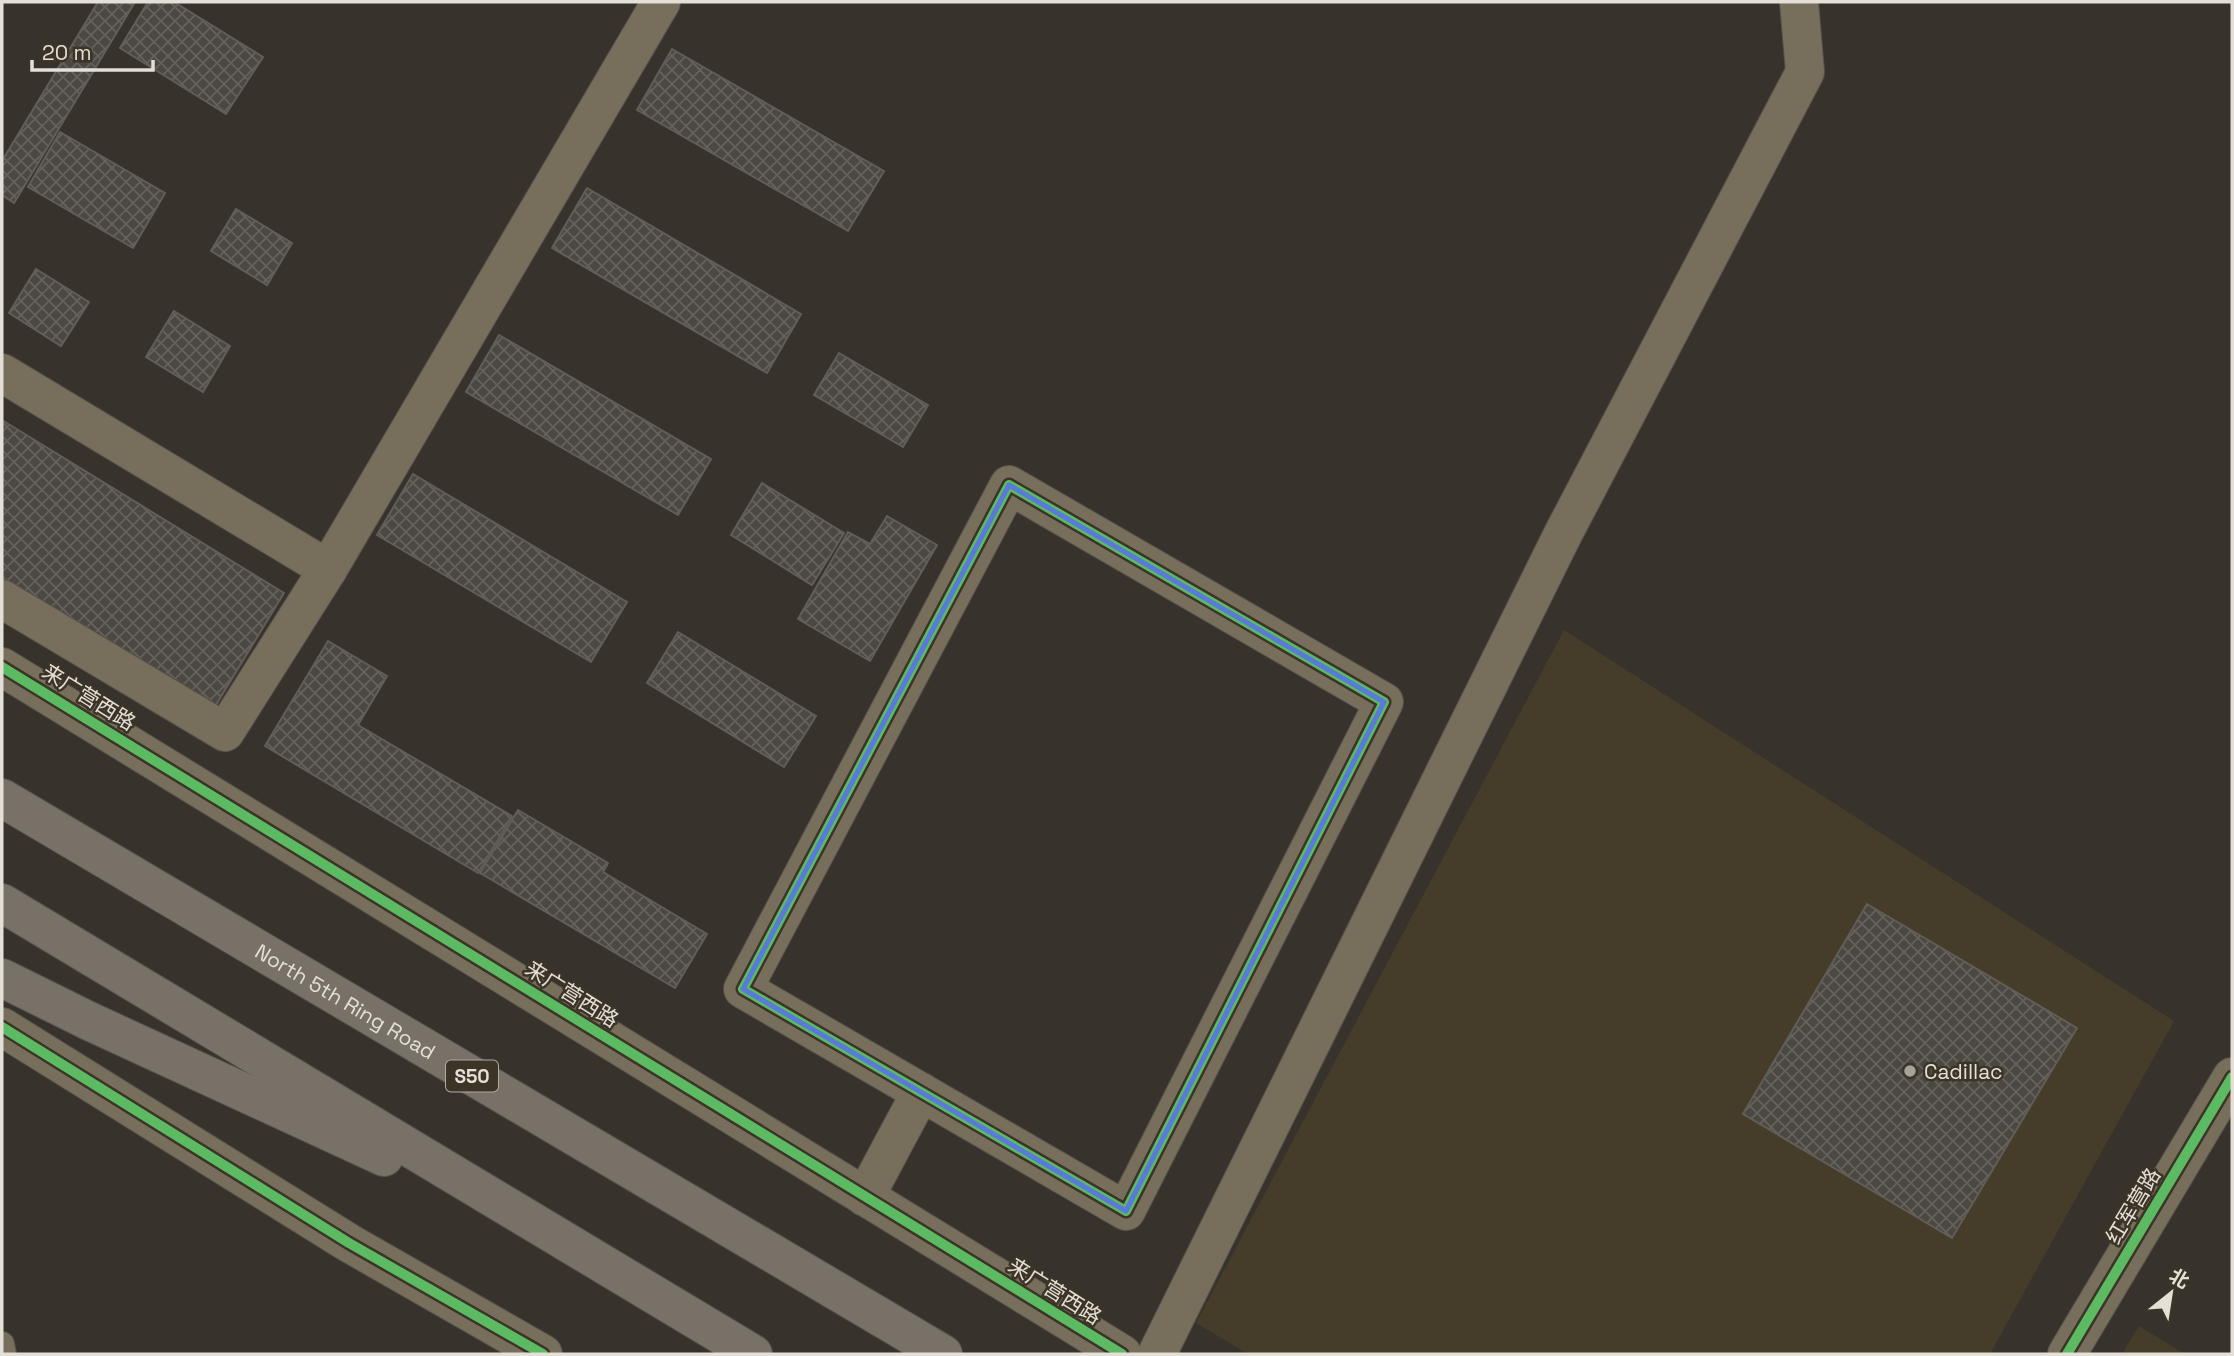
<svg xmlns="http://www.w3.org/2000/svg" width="2234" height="1356" font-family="'Space Grotesk','Noto Sans SC',sans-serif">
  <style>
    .built { fill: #453c29 }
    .building { fill: url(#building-cross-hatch); stroke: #615d57; stroke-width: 2 }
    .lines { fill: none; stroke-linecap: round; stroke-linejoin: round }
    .service-casing { stroke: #55514c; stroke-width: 26 }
    .minor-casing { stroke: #55514c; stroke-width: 40 }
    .tertiary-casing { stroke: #55514c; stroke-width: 40 }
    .motorway-casing { stroke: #55514c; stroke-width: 40 }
    .service { stroke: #776e5c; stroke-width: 24 }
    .minor { stroke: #776e5c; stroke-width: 38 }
    .tertiary { stroke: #776e5c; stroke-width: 38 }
    .motorway { stroke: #777168; stroke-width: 38 }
    .cycleway-casing { stroke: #3b3427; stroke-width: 15 }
    .cycleway { stroke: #5cba63; stroke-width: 10 }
    .marked { fill: none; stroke: #597ad8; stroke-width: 5; stroke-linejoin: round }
    .poi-dot { fill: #a7a39b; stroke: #3b3427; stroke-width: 2.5 }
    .labels { text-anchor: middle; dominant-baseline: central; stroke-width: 5; stroke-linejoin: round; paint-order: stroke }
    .shield { fill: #3b3427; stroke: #b1aca2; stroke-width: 2 }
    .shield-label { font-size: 19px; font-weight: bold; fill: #e4dfd7 }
    .street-label { font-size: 21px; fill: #e4dfd7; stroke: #3b3427 }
    .poi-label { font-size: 21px; fill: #e4dfd7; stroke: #3b3427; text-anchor: start }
  </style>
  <defs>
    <pattern id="building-cross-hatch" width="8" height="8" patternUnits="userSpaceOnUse" patternTransform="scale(1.75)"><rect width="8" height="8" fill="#4b4842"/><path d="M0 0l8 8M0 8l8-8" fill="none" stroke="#65625d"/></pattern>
  </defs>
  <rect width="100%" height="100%" fill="#37332c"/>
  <!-- built -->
  <g class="built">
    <polygon points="1564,630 2174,1021 1990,1354 1248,1354 1196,1323"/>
    <polygon points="2139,1326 2185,1354 2122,1354"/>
  </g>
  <!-- building -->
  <g class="building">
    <polygon points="98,2 135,2 14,203 2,195 2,161"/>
    <polygon points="148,2 174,2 263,57 226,114 120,48"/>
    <polygon points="672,49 884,171 848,231 637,110"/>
    <polygon points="60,132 165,193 133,248 28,187"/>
    <polygon points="587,188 801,314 767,373 552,248"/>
    <polygon points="236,209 292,243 267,285 211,251"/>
    <polygon points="36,269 89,302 61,346 9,313"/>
    <polygon points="174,311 230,346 203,392 146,357"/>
    <polygon points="499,335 711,459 678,515 466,392"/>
    <polygon points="839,353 928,405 903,447 814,395"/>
    <polygon points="2,420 284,593 214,708 2,578"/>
    <polygon points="413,474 627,602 591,662 377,535"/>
    <polygon points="762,483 844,533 812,585 731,535"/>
    <polygon points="887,516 937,545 870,661 798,619 848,532 870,544"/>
    <polygon points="678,632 816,716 784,767 647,683"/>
    <polygon points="328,641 387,676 358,725 512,816 478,873 265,746"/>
    <polygon points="518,810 608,863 603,872 707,934 675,988 480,873"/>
    <polygon points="1867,904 2077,1028 1952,1238 1743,1114"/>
  </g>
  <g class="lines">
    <defs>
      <polyline id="service" points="2,1344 4,1354"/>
      <g id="minor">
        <polyline points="2,373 328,569 661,2"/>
        <polygon points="1009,485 1384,702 1126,1211 743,989"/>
        <polyline points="2,599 225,732 328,569"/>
        <polyline points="865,1197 921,1092"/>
        <polyline points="1157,1354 1563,534 1805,72 1799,2"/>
      </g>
      <g id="tertiary">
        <polyline points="2,667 1122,1354"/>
        <polyline points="2,1027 349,1243 543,1354"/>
        <polyline points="2067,1354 2232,1077"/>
      </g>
      <g id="motorway">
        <path id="s1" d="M2,798L943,1354"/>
        <polyline points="2,903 753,1354"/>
        <polyline points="2,978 89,1021 384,1157"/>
      </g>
    </defs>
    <!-- service casing -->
    <use href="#service" class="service-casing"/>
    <!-- minor casing -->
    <use href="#minor" class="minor-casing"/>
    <!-- tertiary casing -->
    <use href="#tertiary" class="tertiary-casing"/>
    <!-- motorway casing -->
    <use href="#motorway" class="motorway-casing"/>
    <!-- service -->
    <use href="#service" class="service"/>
    <!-- minor -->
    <use href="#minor" class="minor"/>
    <!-- tertiary -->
    <use href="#tertiary" class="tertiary"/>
    <!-- motorway -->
    <use href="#motorway" class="motorway"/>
    <defs>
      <g id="cycleway">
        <polygon points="1009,485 1384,702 1126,1211 743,989"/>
        <polyline points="2,667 1122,1354"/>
        <polyline points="2,1027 349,1243 543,1354"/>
        <polyline points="2067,1354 2232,1077"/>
      </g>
    </defs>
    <!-- cycleway casing -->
    <use href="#cycleway" class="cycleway-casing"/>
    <!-- cycleway -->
    <use href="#cycleway" class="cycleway"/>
  </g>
  <!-- marked area -->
  <path class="marked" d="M1009,485L1384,702L1126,1211L743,989Z"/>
  <!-- markers -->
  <circle class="poi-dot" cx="1910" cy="1071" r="7"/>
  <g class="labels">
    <!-- shield labels -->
    <rect class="shield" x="446" y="1060.5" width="52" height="31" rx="5"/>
    <g class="shield-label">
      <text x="472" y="1076">S50</text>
    </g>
    <!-- street labels -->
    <g class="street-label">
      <text transform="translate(89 697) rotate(32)">来广营西路</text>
      <text transform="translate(572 994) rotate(32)">来广营西路</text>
      <text stroke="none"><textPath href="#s1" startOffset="399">North 5th Ring Road</textPath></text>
      <text transform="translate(2133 1206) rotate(-59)">红军营路</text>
      <text transform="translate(1055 1291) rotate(32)">来广营西路</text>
    </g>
    <!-- poi labels -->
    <g class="poi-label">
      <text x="1924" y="1071">Cadillac</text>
    </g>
  </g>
  <!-- border -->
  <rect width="2234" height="1356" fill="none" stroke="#e4dfd7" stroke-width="7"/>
  <!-- north arrow -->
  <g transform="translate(2171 1293) rotate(30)" stroke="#3b3427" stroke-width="5" paint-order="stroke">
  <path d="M0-5L12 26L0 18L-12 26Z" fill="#e4dfd7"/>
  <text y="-10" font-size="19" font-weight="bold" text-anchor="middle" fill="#e4dfd7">北</text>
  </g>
  <!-- scale -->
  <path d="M32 60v10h121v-10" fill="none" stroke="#e4dfd7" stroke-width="3.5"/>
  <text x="42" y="60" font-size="21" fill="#e4dfd7" stroke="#3b3427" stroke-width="5" paint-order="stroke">20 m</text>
</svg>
